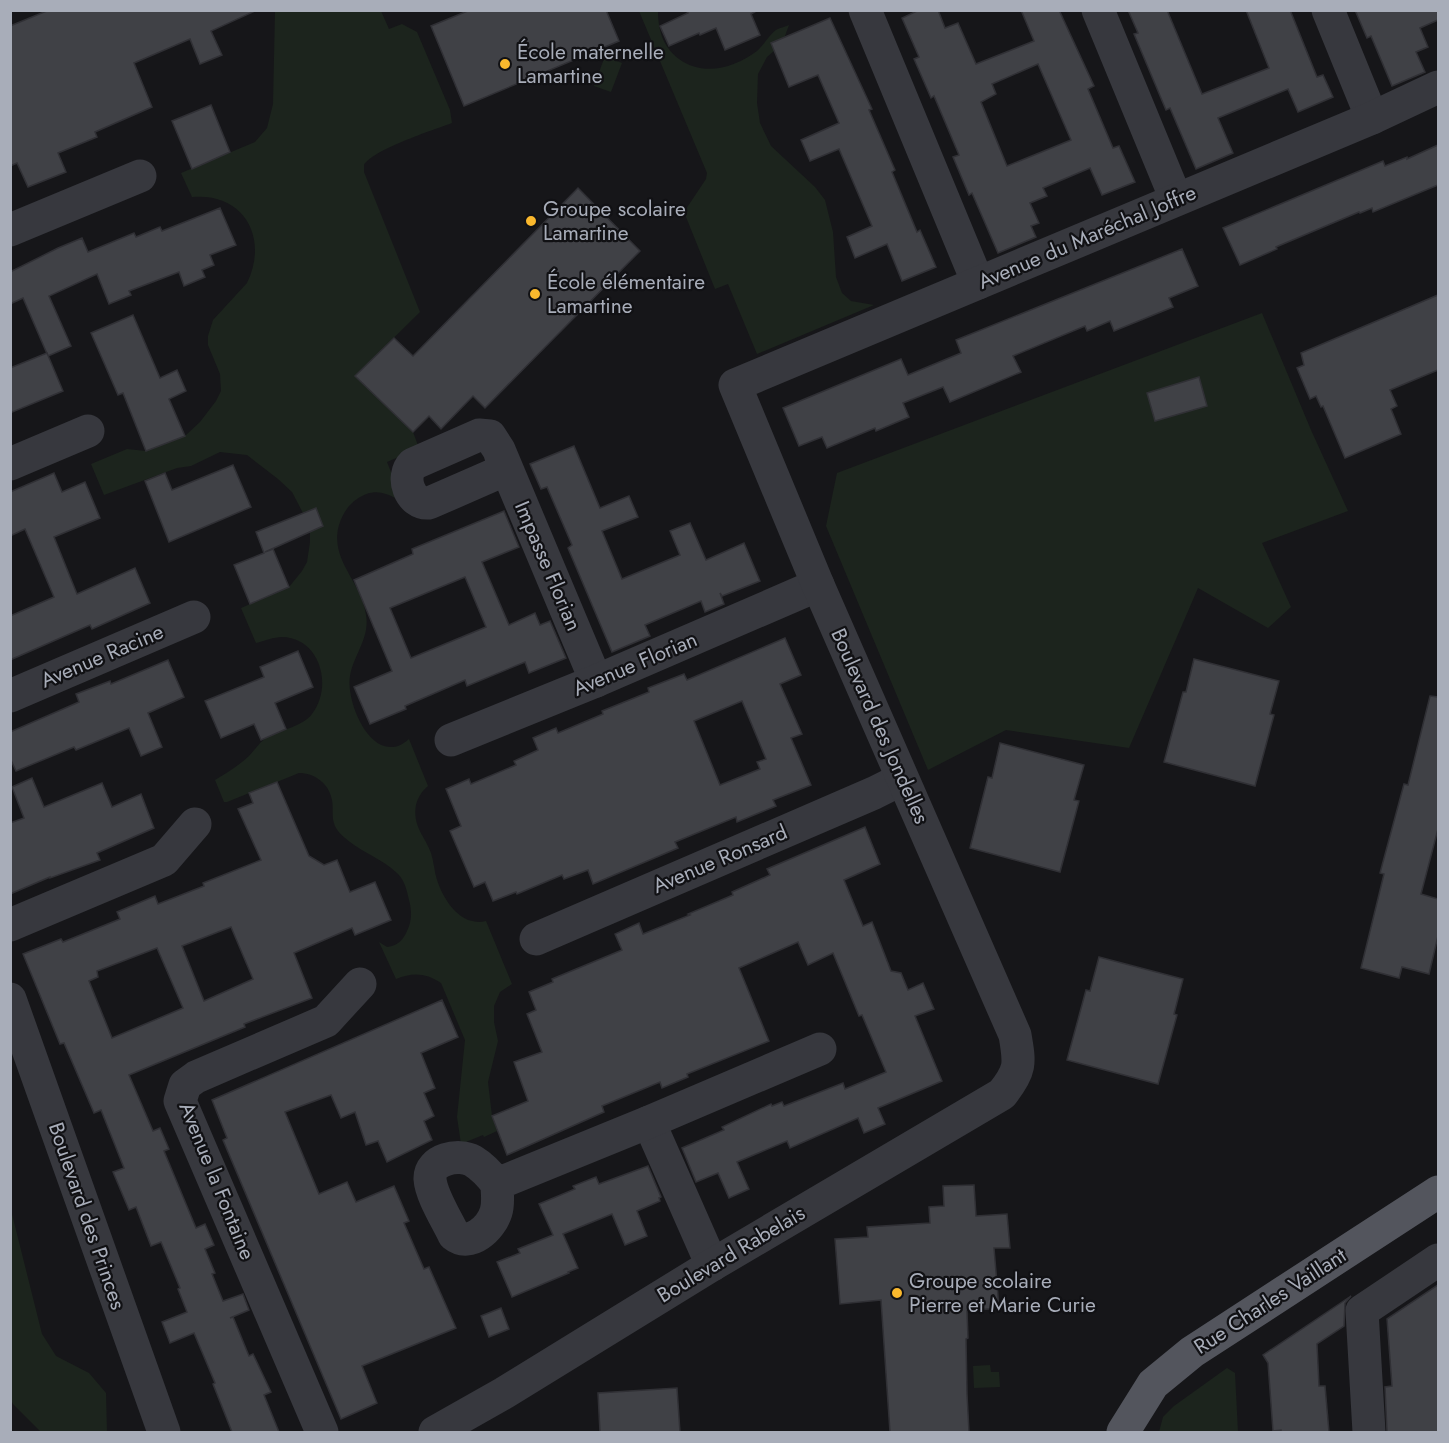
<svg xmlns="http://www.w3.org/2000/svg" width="1449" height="1443" font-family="Jost,sans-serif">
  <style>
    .green { fill: #1c241d }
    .building { fill: #404146; stroke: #303035; stroke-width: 1.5; fill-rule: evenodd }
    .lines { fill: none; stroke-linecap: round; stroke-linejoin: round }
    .minor { stroke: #37383e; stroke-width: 33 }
    .major { stroke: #53555d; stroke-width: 33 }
    .poi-dot { fill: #fab82d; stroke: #111114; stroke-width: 2 }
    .labels { text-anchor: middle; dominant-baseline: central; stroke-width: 4.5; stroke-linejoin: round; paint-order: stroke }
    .poi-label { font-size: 21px; fill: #a8adb9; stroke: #111114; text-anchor: start }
    .street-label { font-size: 21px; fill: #a8adb9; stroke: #111114 }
  </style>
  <rect width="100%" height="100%" fill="#161619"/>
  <!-- green -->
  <g class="green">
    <path d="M275,11H381L389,29L402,24L417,32L450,110L452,123C433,130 372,150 364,165V172L420,312L355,376L413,432L419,448L387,462L403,502C386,493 375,487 357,499C348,505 342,515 339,525C329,560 362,582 366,615C370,638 354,654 350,676C346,698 365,750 393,747C399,747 404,743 409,739L428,786C422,791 418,797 416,805C412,826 425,836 431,853C434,862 434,871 437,880C444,901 461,927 486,921L512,984L500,992L494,1006V1022L498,1041L488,1082L492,1116L497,1131L484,1137L483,1135L461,1144L457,1117L465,1040L441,983C426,973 413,972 396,979L379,942L387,947C396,946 403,941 407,931C412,921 412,911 409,900C407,891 405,881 398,874C381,857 354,850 338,831C330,820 334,811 332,800C329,783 314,773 299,773L227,802H224L215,780C227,773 238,766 249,756C255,750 260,741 268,737C281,730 303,726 312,714C333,687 321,638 282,637C274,637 264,641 256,643L241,608L289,587L302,571L307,562L310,542V533L303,513L292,492L278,479L247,455L220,452L191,466L177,468L104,495L91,464L127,449L146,451L186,435L200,422L216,401L221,391L220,374L208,345V336L213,320L247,283C269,238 244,192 192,197L181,173L255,142L267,128L273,104Z"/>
    <path d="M639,11H658C658,30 663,47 679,59C704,77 734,68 757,51C764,45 769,35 776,30C779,28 785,27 789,25L782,44L767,57L758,74L757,103L760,123L771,146L815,187L825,200L833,232L836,277L842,293L851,301L874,305L757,354L728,284L715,289L684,212L706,179L707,173Z"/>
    <polygon points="605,56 622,63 611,92 594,86"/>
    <polygon points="1262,313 1311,430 1348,511 1262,543 1291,607 1268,628 1198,588 1129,748 1006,730 928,770 826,526 837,473"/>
    <polygon points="10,1206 42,1334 56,1356 89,1373 106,1393 107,1432 41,1432 13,1404 10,1398"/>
    <polygon points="990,1365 991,1372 999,1372 1000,1387 974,1388 973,1366"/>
    <polygon points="1227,1368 1235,1373 1238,1432 1159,1432 1163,1417 1174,1406"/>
  </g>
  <!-- building -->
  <g class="building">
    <polygon points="49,10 257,10 211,31 222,55 200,64 190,39 134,63 152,107 95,132 97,137 58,153 66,172 28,187 17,163 10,166 10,26"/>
    <polygon points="470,10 606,10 619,41 464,106 431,26"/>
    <polygon points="686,10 758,10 751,14 760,35 725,50 716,28 700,35 699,33 669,46 660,26 688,13"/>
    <path d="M919,10H938L945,28L958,23L976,64L1034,41L1021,10H1059L1094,86L1088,89L1113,148L1119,146L1135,182L1102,195L1090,168L1043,188L1047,196L1030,203L1039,223L1031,226L1036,237L998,253L972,193L969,195L953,157L959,155L934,96L931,98L914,59L919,57L902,18ZM1038,64L1071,140L1007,166L981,102L996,94L992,84Z"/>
    <polygon points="1128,10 1167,10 1202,94 1269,68 1246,10 1290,10 1317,77 1323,75 1333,97 1298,112 1288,89 1218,118 1233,153 1196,169 1170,108 1166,110 1134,34 1138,33"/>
    <polygon points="1355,10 1438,10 1438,20 1420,28 1428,47 1416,52 1425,72 1392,86 1371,36 1367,38"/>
    <polygon points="830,18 872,109 869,110 895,170 892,172 917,232 920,230 936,267 902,281 887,244 855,258 847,237 872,226 839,149 810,161 801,140 839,123 818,75 789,87 771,43"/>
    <polygon points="211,105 230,152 192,169 172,121"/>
    <polygon points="1438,145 1438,185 1373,212 1372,208 1360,213 1359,212 1276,247 1277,249 1240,265 1223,228 1383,161 1385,166 1407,157 1407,159"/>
    <polygon points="578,188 640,251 485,408 473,396 441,429 429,416 413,432 355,376 394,338 413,356"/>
    <polygon points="220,208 236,245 210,255 214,265 202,270 205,277 184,286 179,272 129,291 131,295 109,304 97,274 49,296 71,346 48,356 23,298 10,304 10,272 58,248 82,238 88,252 134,233 136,237 160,227 162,231"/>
    <polygon points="1182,249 1198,286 1169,298 1173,307 1114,331 1110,321 1087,331 1085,326 1013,356 1021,372 950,402 943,387 903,403 909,417 876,431 875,428 827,448 822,437 799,446 783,408 901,359 908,375 961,353 956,340"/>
    <polygon points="1438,295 1438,370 1390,390 1397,406 1391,409 1401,434 1345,458 1323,406 1321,407 1316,396 1310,399 1297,368 1304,365 1301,353"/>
    <polygon points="133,315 160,378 177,370 186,391 169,399 185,436 146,451 123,393 118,395 91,333"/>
    <polygon points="47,353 63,391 10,413 10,368"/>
    <polygon points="1199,377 1207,406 1155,421 1147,393"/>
    <polygon points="574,446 600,508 629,496 638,517 602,531 622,579 680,555 670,531 690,523 706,560 744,543 760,581 722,596 720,593 724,604 705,612 701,601 645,625 650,636 612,652 568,548 572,545 547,487 541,489 530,464"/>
    <polygon points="233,465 251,507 169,542 145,481 165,473 172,490"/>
    <polygon points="54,473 62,492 85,482 100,518 54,537 77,594 135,568 150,603 92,629 90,625 10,660 10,616 54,597 25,529 10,536 10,492"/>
    <polygon points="316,508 323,526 265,552 273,549 289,587 250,604 234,565 264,553 256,532"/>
    <path d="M504,511L519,547L482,562L509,625L535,613L540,625L550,621L566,658L529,673L525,662L467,686L465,680L405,706L406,709L370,724L354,687L392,671L354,580L413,554L412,549ZM465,577L486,627L411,658L390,608Z"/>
    <path d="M785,638L801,675L780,684L802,734L791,738L811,785L773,800L776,806L737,822L736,817L675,842L678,848L593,884L588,870L564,879L562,875L517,894L516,892L493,901L485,882L474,887L450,831L461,826L446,789L469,779L471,784L516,765L514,761L538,750L533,738L556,728L558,733L603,714L602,711L649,692L648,688L684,674L687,680ZM742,701L766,759L757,762L760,769L720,785L694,721Z"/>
    <polygon points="298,651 313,687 275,703 286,729 261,740 254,724 221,738 205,701 264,677 260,667"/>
    <polygon points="1194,659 1279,681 1270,714 1274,715 1255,786 1164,762 1183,692 1186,692"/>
    <polygon points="168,660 184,697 148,713 162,747 141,756 129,728 76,750 74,747 16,771 10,758 10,732 79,702 76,694 110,681 111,684"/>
    <polygon points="1430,696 1438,697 1438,829 1421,894 1438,899 1438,936 1429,974 1402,967 1399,978 1361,968 1384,874 1380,873 1404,784 1408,785"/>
    <polygon points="1000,743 1084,765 1074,800 1079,801 1060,872 970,848 988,777 992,778"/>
    <polygon points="32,778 44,807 102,783 112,807 141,794 154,828 97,853 100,860 50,878 50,877 10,894 10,823 24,818 12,787"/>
    <path d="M277,782L309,856L324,865L337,860L350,892L375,882L391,920L355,935L352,928L294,953L312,998L244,1024L245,1027L129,1075L153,1131L160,1128L169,1149L164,1151L196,1228L205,1224L214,1245L205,1249L215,1273L212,1274L223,1301L243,1294L249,1310L230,1318L233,1317L249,1356L253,1354L271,1392L264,1395L279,1432H232L213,1384L215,1383L194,1333L170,1343L162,1322L187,1312L178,1289L180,1288L161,1242L151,1246L136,1207L129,1210L113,1172L124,1168L101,1110L94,1113L64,1043L60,1044L23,954L61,939L63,942L120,919L117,912L155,896L158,904L204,886L203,883L261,860L238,809L253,803L249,793ZM231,927L253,979L204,1001L182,946ZM157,948L183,1008L112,1038L89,981L98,977L97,971Z"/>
    <polygon points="865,827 880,864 844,880 863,926 872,922 891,971 901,973 908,990 923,983 934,1009 915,1016 942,1081 878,1108 885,1124 864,1133 858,1118 790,1148 787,1141 737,1162 749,1189 729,1198 718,1173 696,1182 682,1148 724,1130 722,1127 771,1104 772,1106 782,1102 784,1106 843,1083 845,1089 886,1072 862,1015 859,1016 833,953 808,965 798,942 739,968 769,1041 687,1074 688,1077 662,1088 660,1082 602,1106 604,1112 507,1155 492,1116 528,1101 514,1062 542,1052 527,1014 536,1010 529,992 553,982 552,979 622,950 615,934 639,923 643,934 690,915 688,914 733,895 732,892 770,875 767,869"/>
    <polygon points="1099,957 1183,979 1174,1014 1177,1015 1158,1084 1067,1060 1086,990 1090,991"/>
    <polygon points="442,1000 458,1037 421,1053 435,1088 424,1093 434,1116 424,1121 432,1140 387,1162 378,1141 366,1145 355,1112 341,1118 331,1095 285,1112 319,1194 347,1182 356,1202 394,1186 409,1221 404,1223 424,1269 429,1267 456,1328 362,1366 377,1403 341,1419 223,1140 227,1138 212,1100"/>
    <polygon points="648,1166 661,1197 659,1198 660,1201 637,1211 647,1236 625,1245 612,1214 563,1234 578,1268 568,1272 569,1273 512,1297 497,1262 520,1253 518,1249 553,1235 539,1204 575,1189 573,1186 596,1177 599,1184"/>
    <polygon points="974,1185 976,1216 1007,1214 1010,1248 994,1248 999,1308 967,1311 968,1338 966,1339 967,1394 969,1432 890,1432 881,1300 840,1304 835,1239 868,1237 867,1227 930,1223 929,1207 944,1206 943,1186"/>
    <polygon points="1438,1285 1438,1432 1387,1432 1385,1387 1392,1386 1387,1319"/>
    <polygon points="1351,1296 1345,1303 1344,1326 1317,1344 1319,1386 1325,1386 1329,1432 1281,1432 1281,1430 1273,1431 1268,1363 1263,1355"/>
    <polygon points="501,1308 509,1329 489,1337 481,1316"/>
    <polygon points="677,1388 680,1432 600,1432 598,1393"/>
  </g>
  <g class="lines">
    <!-- minor -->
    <g class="minor">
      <polyline points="865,10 978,283"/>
      <polyline points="1098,10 1176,199"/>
      <polyline points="1328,10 1372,118"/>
      <polyline points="10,230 140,176"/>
      <path d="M499,450L503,463L500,472L429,503C410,505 400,477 413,464L479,435L490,436L499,450L596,681"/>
      <polyline points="10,464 88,431"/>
      <polyline points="10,696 194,617"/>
      <polyline points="451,740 596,681 818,585"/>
      <polyline points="10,925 164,860 195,824"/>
      <polyline points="536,939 874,793 902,779"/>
      <polyline points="10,999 164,1432"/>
      <polyline points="649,1122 712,1265"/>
      <path d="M497,1184C497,1193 499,1202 496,1212C491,1228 470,1248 454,1235C447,1220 431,1195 430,1179C429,1159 459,1153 473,1161C483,1167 490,1175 497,1184L649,1122L820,1049"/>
      <polyline points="322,1432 180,1101 185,1085 196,1077 326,1021 360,984"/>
      <path d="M435,1432L504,1393L712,1265L1002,1094C1021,1070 1020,1064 1015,1035L818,585L735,385L1372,118L1438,87"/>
      <polyline points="1369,1432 1362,1311 1438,1260"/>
    </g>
    <!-- major -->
    <polyline class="major" points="1123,1432 1153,1384 1192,1352 1438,1192"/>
  </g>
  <!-- markers -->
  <g class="poi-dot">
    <circle cx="505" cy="64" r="6"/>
    <circle cx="531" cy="221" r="6"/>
    <circle cx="535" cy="294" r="6"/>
    <circle cx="897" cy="1293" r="6"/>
  </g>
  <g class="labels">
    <!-- poi labels -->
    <g class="poi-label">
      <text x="517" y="52">École maternelle<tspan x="517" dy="24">Lamartine</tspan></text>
      <text x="543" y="209">Groupe scolaire<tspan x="543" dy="24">Lamartine</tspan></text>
      <text x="547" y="282">École élémentaire<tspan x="547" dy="24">Lamartine</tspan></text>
      <text x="909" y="1281">Groupe scolaire<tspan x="909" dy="24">Pierre et Marie Curie</tspan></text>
    </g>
    <!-- street labels -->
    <g class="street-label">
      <text transform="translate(1087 237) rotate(-23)">Avenue du Maréchal Joffre</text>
      <text transform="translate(548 566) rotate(67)">Impasse Florian</text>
      <text transform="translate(102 656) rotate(-23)">Avenue Racine</text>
      <text transform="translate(635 664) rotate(-23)">Avenue Florian</text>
      <text transform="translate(880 726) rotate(66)">Boulevard des Jondelles</text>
      <text transform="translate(720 859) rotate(-23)">Avenue Ronsard</text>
      <text transform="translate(217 1181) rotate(68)">Avenue la Fontaine</text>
      <text transform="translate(87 1216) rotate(71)">Boulevard des Princes</text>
      <text transform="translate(731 1254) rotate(-31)">Boulevard Rabelais</text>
      <text transform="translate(1270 1301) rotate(-33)">Rue Charles Vaillant</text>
    </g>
  </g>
  <!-- border -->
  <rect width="1449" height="1443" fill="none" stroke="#a8adb9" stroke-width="24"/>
</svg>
